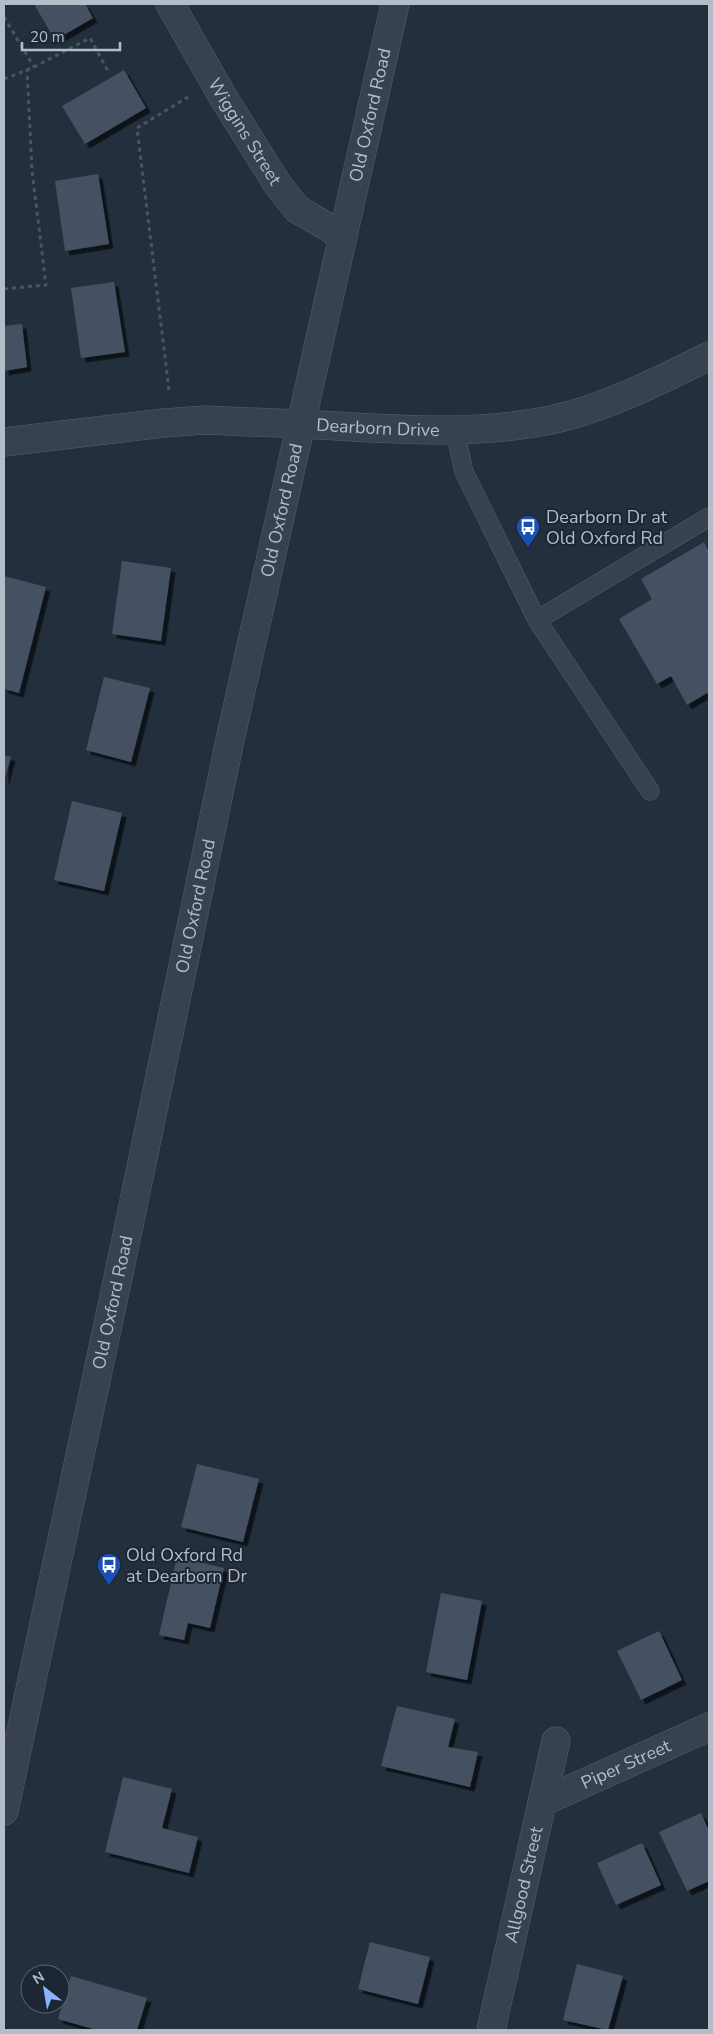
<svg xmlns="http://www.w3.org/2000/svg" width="713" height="2034" font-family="'Nunito Sans',sans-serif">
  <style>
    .building { fill: #455162; filter: url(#shadow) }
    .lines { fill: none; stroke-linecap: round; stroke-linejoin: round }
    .service-casing { stroke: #565f6c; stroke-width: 19 }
    .minor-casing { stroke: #565f6c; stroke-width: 29 }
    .tertiary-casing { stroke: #565f6c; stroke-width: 29 }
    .path { stroke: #44595c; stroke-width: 3; stroke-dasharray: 4 4; stroke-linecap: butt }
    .service { stroke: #38414e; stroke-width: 18 }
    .minor { stroke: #38414e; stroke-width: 28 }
    .tertiary { stroke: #38414e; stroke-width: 28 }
    .labels { text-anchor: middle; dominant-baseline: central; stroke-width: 4; stroke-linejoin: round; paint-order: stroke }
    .street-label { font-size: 18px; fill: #b4bcc9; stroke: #1d2633 }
    .poi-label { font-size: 18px; fill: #b4bcc9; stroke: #1d2633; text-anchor: start }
  </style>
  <defs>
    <filter id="shadow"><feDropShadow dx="4.5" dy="4.5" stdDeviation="0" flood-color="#0009"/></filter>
  </defs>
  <rect width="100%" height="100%" fill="#242f3e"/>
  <!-- building -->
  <g class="building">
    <polygon points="34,4 85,4 93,18 55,40"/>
    <polygon points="124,70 146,108 85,144 62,106"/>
    <polygon points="98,174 109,244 65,251 55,181"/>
    <polygon points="114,282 125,352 81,358 71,288"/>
    <polygon points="22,324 27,367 4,371 4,326"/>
    <polygon points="704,542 709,552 709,696 707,693 687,705 671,676 657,684 619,619 652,599 641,579"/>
    <polygon points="122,561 171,568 161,641 112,634"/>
    <polygon points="4,576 46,587 19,693 4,689"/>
    <polygon points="104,677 150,688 131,762 86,750"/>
    <polygon points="4,755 11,757 4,782"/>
    <polygon points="72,801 122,813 104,891 54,880"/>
    <polygon points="197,1464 259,1479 243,1542 181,1527"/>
    <polygon points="177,1557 224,1568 210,1628 188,1623 184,1640 159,1635"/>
    <polygon points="441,1593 482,1601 467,1680 426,1672"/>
    <polygon points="659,1631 682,1680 641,1700 617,1651"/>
    <polygon points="397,1706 455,1719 448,1747 478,1752 470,1787 381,1766"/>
    <polygon points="123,1777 172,1789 162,1828 198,1837 189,1873 105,1852"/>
    <polygon points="701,1813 709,1831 709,1881 687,1891 659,1832"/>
    <polygon points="642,1843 661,1885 616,1905 597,1863"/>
    <polygon points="370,1942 430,1957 418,2004 358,1989"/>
    <polygon points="577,1964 623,1976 608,2030 563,2020"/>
    <polygon points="71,1976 147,1998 137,2030 97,2030 58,2019"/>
  </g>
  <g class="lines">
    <defs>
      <g id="service">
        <polyline points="455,431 464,472 537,620 709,517"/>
        <polyline points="537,620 650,791"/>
      </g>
      <g id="minor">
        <path id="s1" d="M170,4L223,97L278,185L297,209L343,236"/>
        <polyline points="4,442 164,423 204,420 300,424"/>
        <path id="s2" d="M542,1802L709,1727"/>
        <path id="s3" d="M491,2030L556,1741"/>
      </g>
      <g id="tertiary">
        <path id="s4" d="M300,424C384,428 467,437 551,420C606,408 659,381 709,356"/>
        <path id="s5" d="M4,1811L123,1254L230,740L395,4"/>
      </g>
    </defs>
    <!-- service casing -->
    <use href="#service" class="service-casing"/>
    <!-- minor casing -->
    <use href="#minor" class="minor-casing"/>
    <!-- tertiary casing -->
    <use href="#tertiary" class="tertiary-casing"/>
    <!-- path -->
    <g class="path">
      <polyline points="4,17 34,67"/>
      <polyline points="4,79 34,67 90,38 108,71"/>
      <polyline points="4,289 46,285 32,171 27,70"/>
      <polyline points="169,390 137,128 188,97"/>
    </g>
    <!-- service -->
    <use href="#service" class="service"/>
    <!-- minor -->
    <use href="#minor" class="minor"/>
    <!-- tertiary -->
    <use href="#tertiary" class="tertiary"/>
  </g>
  <!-- icons -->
  <defs>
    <symbol id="bus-pin" viewBox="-11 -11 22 30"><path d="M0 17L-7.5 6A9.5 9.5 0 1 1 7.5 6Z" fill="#1a4fb4" stroke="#1d2633"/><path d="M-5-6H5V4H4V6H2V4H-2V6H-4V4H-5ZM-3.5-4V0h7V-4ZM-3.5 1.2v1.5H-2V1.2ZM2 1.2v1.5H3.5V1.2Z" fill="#fff"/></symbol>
  </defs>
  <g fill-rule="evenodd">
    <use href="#bus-pin" x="514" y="513" width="28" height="38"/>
    <use href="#bus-pin" x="95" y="1551" width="28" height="38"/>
  </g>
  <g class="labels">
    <!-- street labels -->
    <g class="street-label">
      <text stroke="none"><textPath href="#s5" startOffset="1735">Old Oxford Road</textPath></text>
      <text stroke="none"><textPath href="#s1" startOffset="148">Wiggins Street</textPath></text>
      <text stroke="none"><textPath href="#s4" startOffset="78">Dearborn Drive</textPath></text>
      <text stroke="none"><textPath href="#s5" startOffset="1330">Old Oxford Road</textPath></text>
      <text stroke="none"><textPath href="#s5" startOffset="925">Old Oxford Road</textPath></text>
      <text stroke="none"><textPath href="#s5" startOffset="520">Old Oxford Road</textPath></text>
      <text stroke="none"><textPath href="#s2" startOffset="92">Piper Street</textPath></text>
      <text stroke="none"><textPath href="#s3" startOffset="149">Allgood Street</textPath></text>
    </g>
    <!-- poi labels -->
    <g class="poi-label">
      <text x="546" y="517">Dearborn Dr at<tspan x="546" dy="21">Old Oxford Rd</tspan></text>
      <text x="126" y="1555">Old Oxford Rd<tspan x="126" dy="21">at Dearborn Dr</tspan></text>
    </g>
  </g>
  <!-- border -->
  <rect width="713" height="2034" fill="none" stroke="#b4bcc9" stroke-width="10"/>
  <!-- north arrow -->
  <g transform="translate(45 1989) rotate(329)"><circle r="24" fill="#1d2633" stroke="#59626f"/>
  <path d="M0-4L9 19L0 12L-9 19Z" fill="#8ab4f8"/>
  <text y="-8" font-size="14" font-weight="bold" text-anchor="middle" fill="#b4bcc9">N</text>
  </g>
  <!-- scale -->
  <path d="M22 42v8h98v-8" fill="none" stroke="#b4bcc9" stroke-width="2.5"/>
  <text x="30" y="42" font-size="15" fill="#b4bcc9" stroke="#1d2633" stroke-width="4" paint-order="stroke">20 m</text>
</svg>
